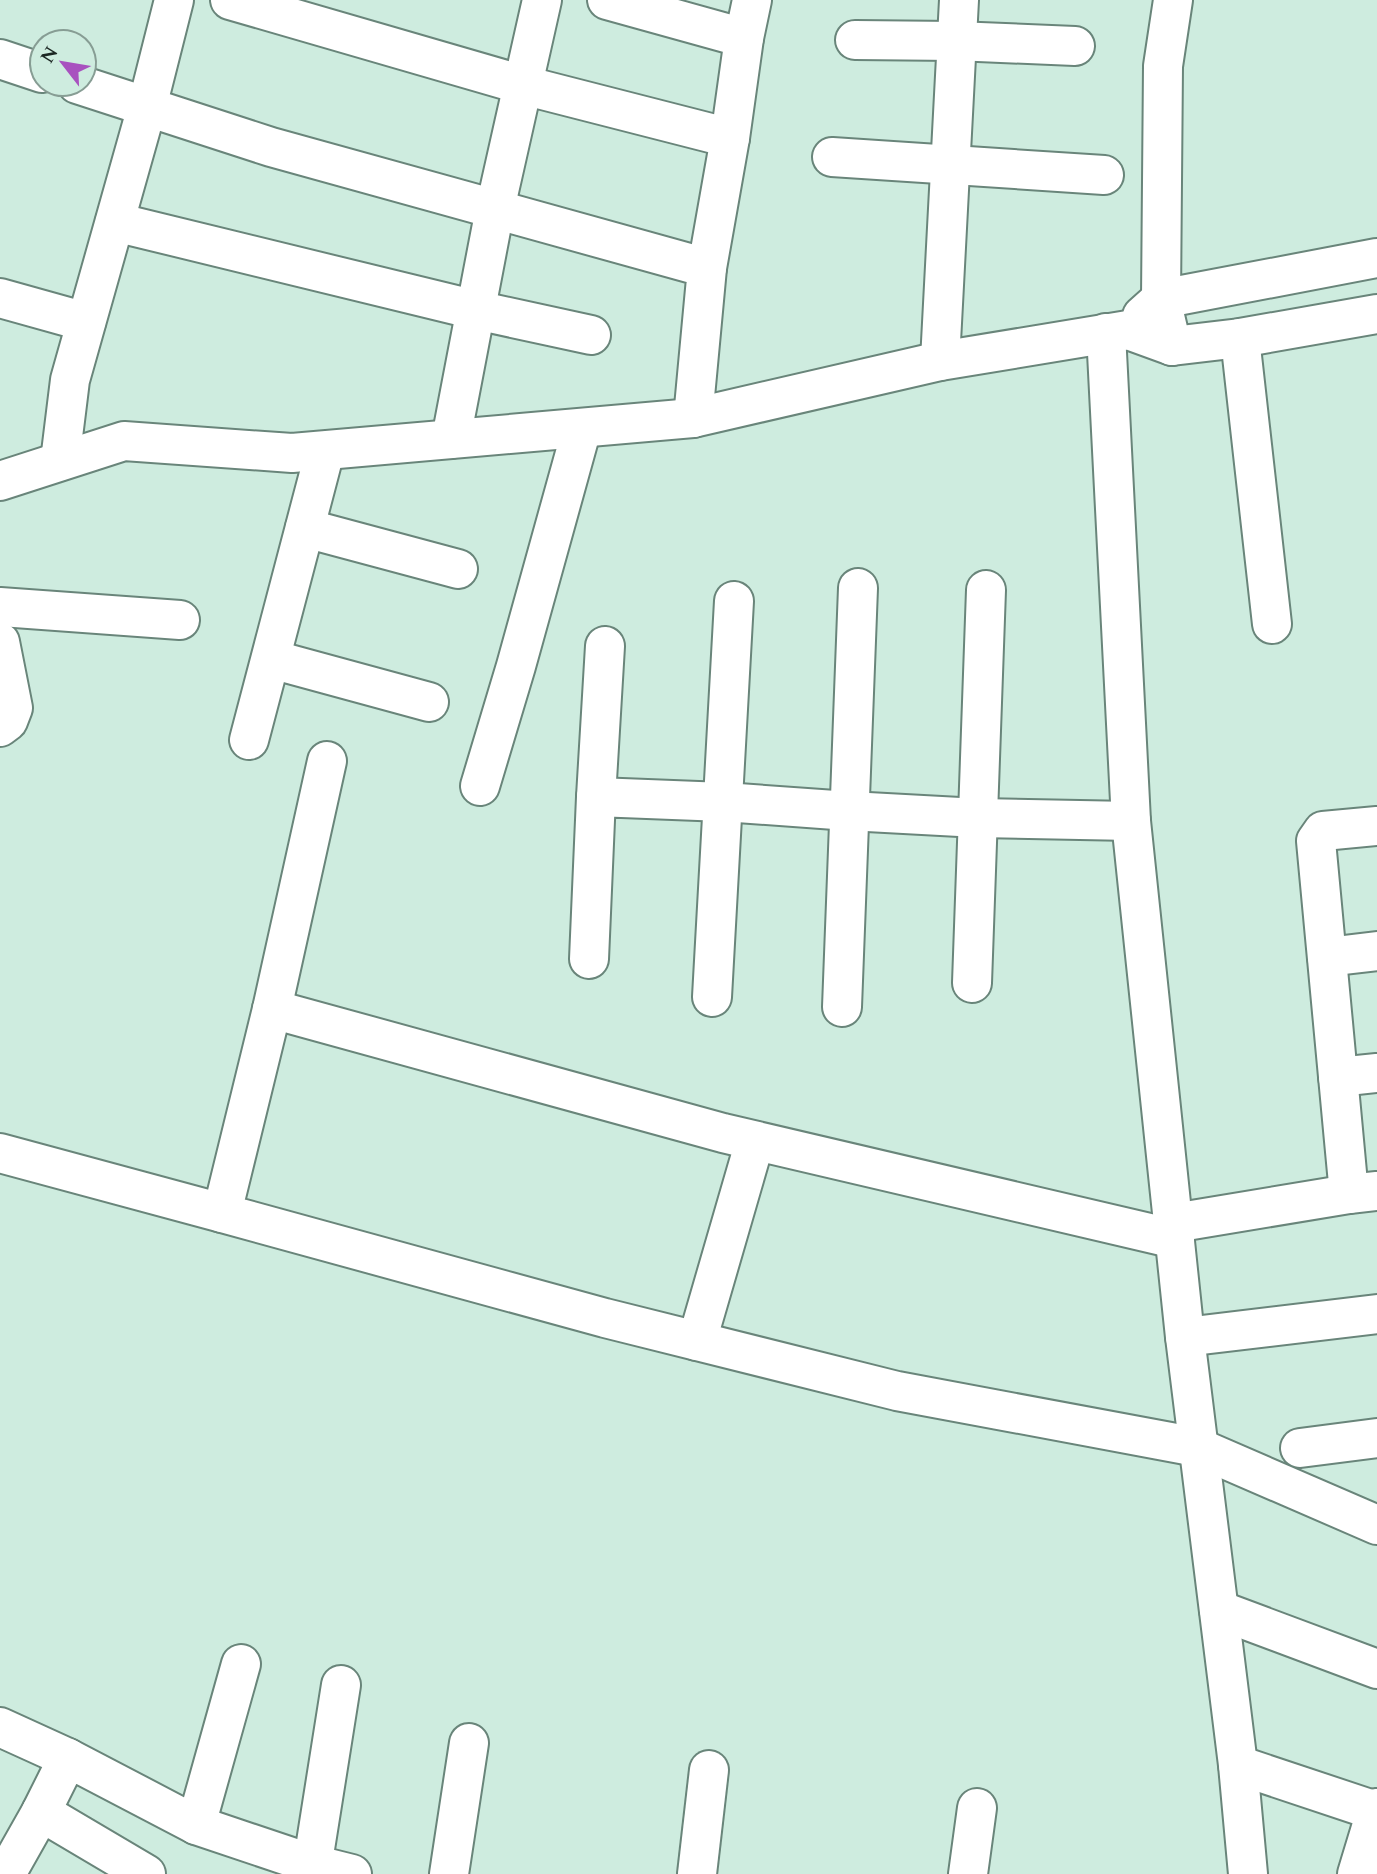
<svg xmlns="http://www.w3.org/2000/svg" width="1377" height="1874" font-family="Spectral,serif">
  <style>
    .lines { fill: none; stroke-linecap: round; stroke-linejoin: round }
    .minor-casing { stroke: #69857a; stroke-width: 42 }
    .minor { stroke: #fff; stroke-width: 38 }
  </style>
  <rect width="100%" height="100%" fill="#ceecdf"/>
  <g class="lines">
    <defs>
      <g id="minor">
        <polyline points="230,0 523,85 730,138"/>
        <polyline points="607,0 744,38"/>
        <polyline points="855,40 955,41 1075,46"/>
        <polyline points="0,59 42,73"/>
        <polyline points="77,84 271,147 707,268 693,418"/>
        <polyline points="832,157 1104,175"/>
        <polyline points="115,222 476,310 591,335"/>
        <polyline points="707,268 730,138 744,38 752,0"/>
        <polyline points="0,298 86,322"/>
        <polyline points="1142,316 1161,299 1377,258"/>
        <polyline points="1106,333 1131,821 1185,1337 1238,1765 1248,1874"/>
        <polyline points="1240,338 1272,624"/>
        <polyline points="1172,346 1161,299 1163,66 1173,0"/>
        <polyline points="940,361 959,0"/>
        <polyline points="451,439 495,209 542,0"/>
        <polyline points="60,461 70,380 147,107 174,0"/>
        <polyline points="0,481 124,441 292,453 693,418 940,361 1128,330 1172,346 1240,338 1377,314"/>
        <polyline points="305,528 458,569"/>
        <polyline points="0,607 180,620"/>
        <polyline points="0,642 13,708 8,721 0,727"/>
        <polyline points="271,659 429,702"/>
        <polyline points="249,740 325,451"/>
        <polyline points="480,786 516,666 582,428"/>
        <polyline points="596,797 605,646"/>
        <polyline points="1327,957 1377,951"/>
        <polyline points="589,959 596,797 724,802 849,811 978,818 1131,821"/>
        <polyline points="972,983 986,590"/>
        <polyline points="712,997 734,601"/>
        <polyline points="842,1007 858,588"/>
        <polyline points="272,1009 327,761"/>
        <polyline points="1338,1077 1377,1073"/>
        <polyline points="0,1153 222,1213"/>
        <polyline points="1349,1194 1316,841 1323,831 1377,826"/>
        <polyline points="1174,1223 1349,1194 1377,1191"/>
        <polyline points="1175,1239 723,1133 272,1009 222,1213 605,1318 897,1391 1197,1447 1377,1525"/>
        <polyline points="1185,1337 1377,1314"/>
        <polyline points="697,1341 755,1141"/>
        <polyline points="1300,1448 1377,1438"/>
        <polyline points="1219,1610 1377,1669"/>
        <polyline points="0,1727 68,1758"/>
        <polyline points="1238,1765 1376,1811"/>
        <polyline points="41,1812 146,1874"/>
        <polyline points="196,1825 241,1664"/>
        <polyline points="6,1874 41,1812 68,1758 196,1825 312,1864 352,1874"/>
        <polyline points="311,1874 341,1685"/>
        <polyline points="449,1874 469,1743"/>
        <polyline points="697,1874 709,1770"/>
        <polyline points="968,1874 977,1808"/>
        <polyline points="1357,1874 1377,1808"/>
      </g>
    </defs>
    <!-- minor casing -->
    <use href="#minor" class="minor-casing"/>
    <!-- minor -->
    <use href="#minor" class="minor"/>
  </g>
  <!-- north arrow -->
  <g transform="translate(63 63) rotate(301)"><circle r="33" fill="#ceecdf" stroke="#879d94" stroke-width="2"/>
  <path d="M0-5L12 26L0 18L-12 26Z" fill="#a851bf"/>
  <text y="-10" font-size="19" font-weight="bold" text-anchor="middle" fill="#1c2723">N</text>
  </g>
</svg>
